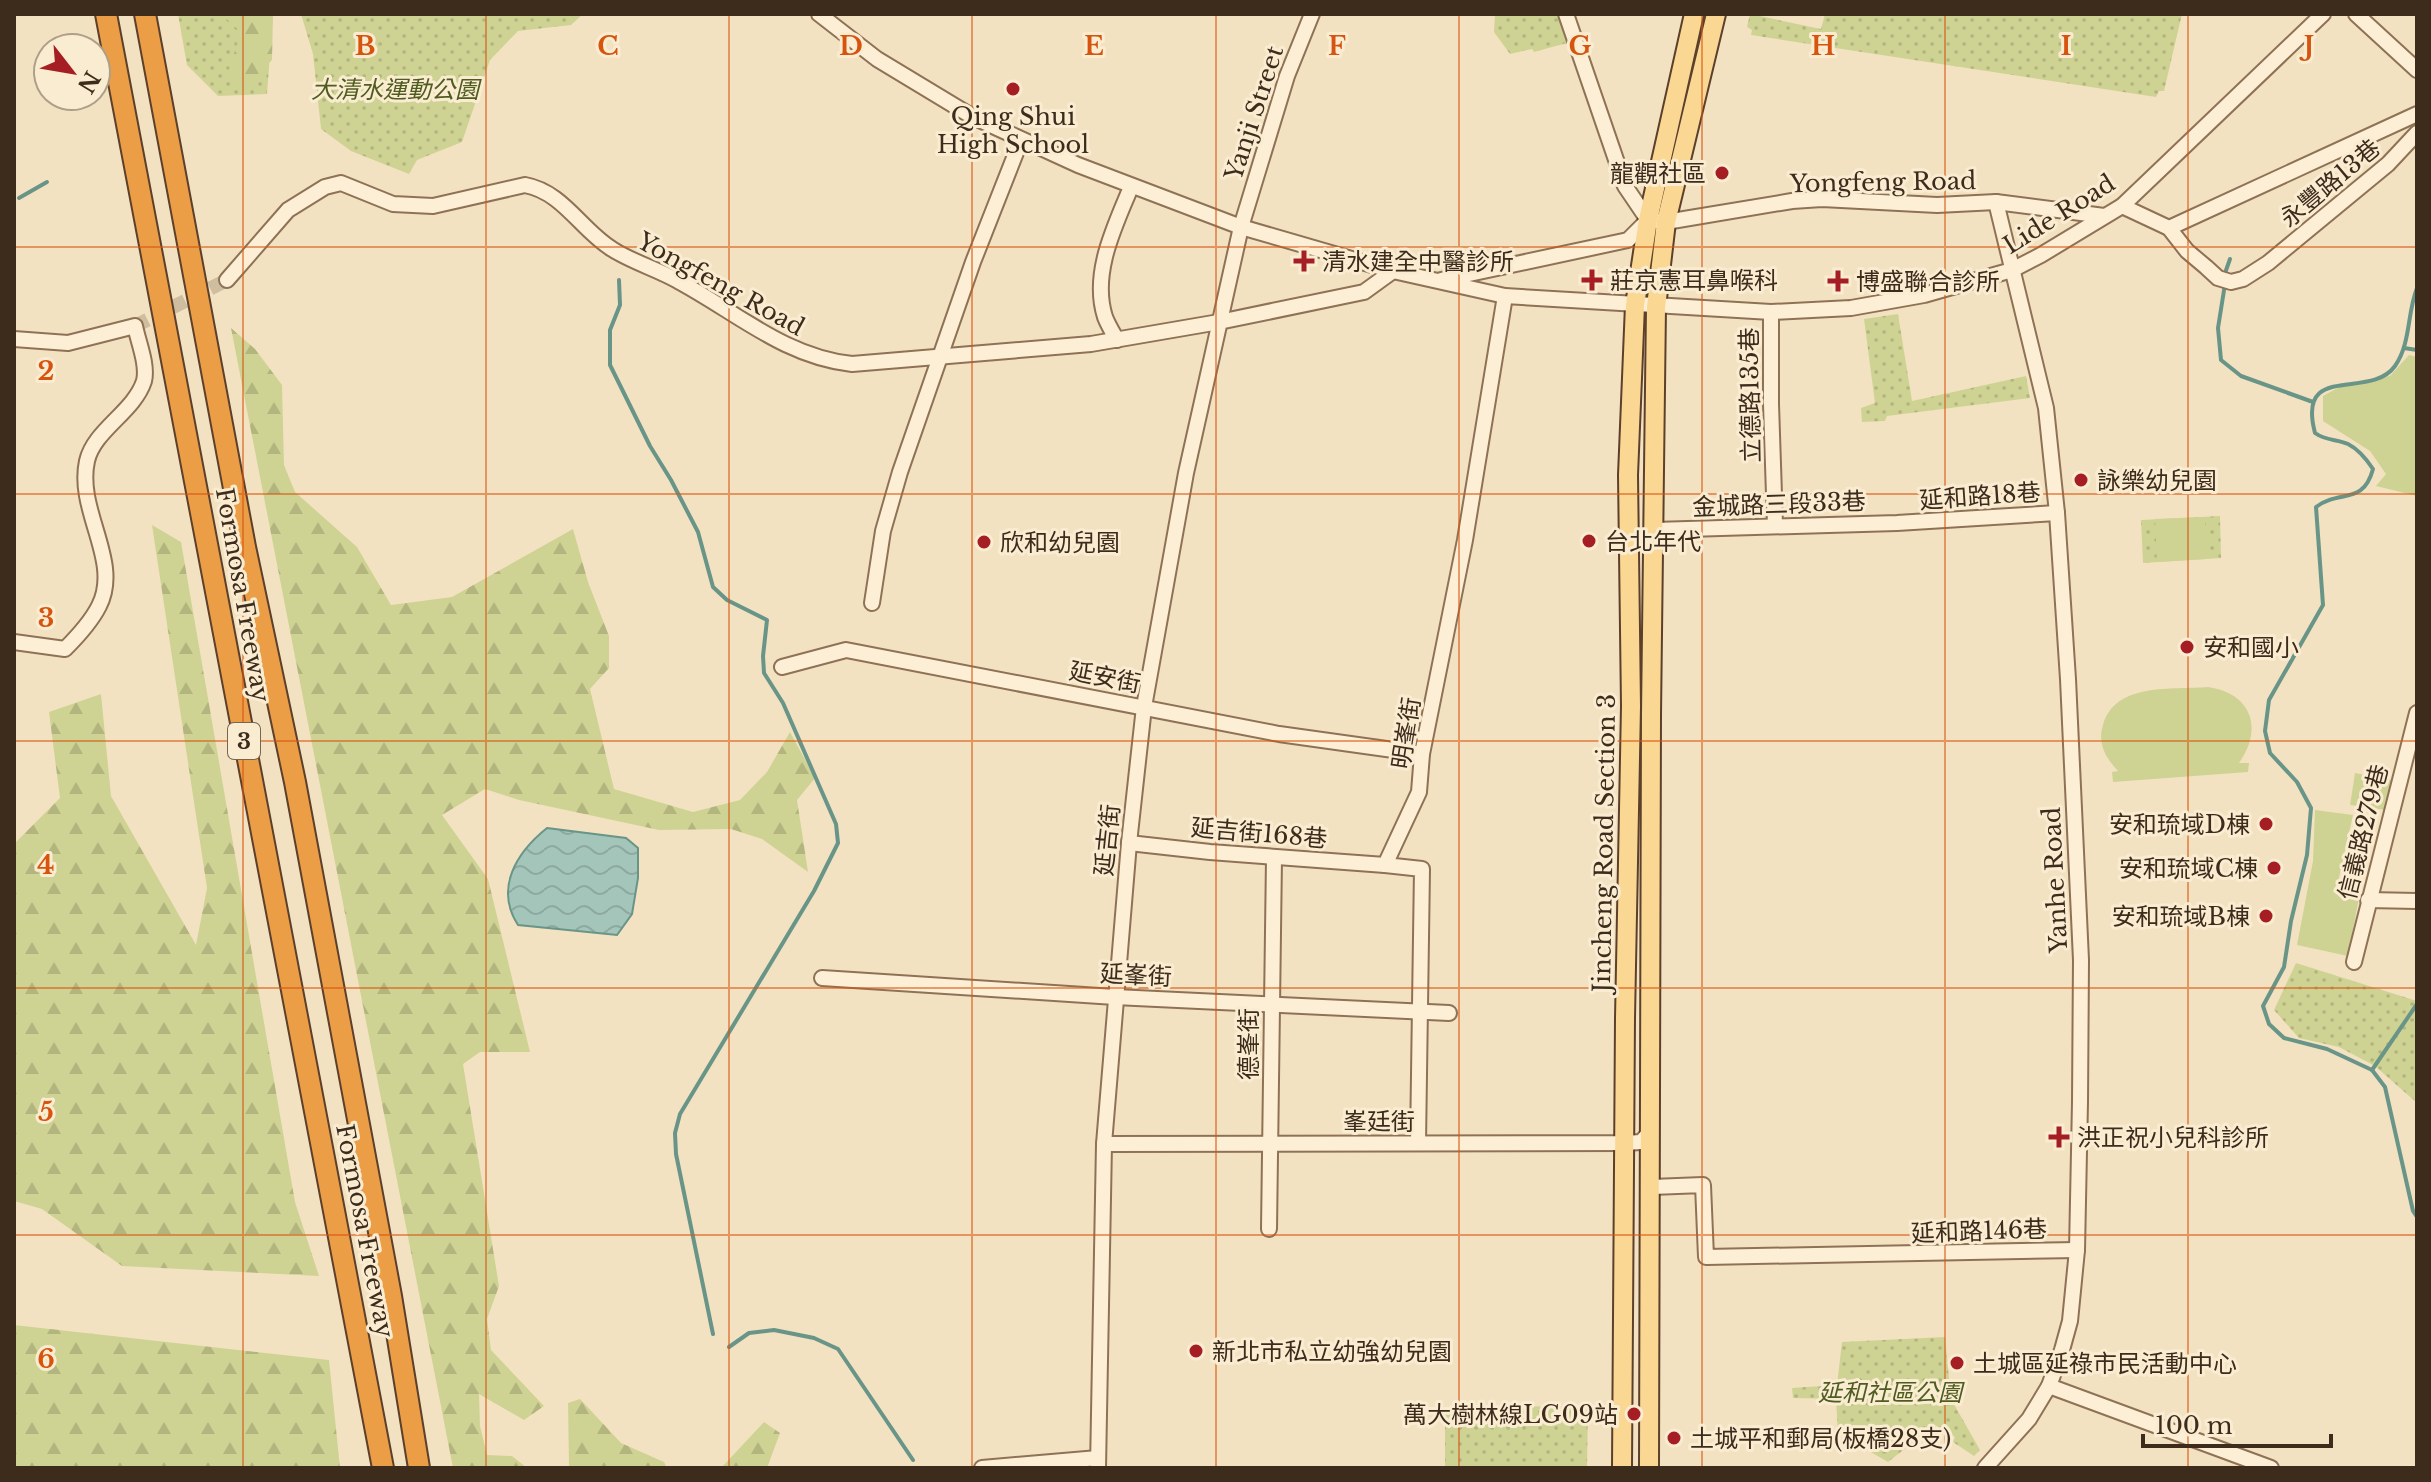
<svg xmlns="http://www.w3.org/2000/svg" width="2431" height="1482" font-family="'Libre Baskerville','Noto Sans TC',serif">
  <style>
    .grass { fill: url(#grass-dots) }
    .forest { fill: url(#forest-firs) }
    .garden { fill: #ced393 }
    .water { fill: url(#water-waves); stroke: #699588; stroke-width: 2 }
    .lines { fill: none; stroke-linecap: round; stroke-linejoin: round }
    .stream { stroke: #699588; stroke-width: 4 }
    .minor-tunnel { stroke: #cfbda0; stroke-width: 14; stroke-dasharray: 14 7; stroke-linecap: butt }
    .minor-casing { stroke: #8f7256; stroke-width: 18 }
    .major-casing { stroke: #5c402b; stroke-width: 22 }
    .highway-casing { stroke: #5c402b; stroke-width: 24 }
    .minor { stroke: #fdefd5; stroke-width: 14 }
    .major { stroke: #fbd794; stroke-width: 18 }
    .highway { stroke: #ec9e47; stroke-width: 20 }
    .grid { fill: none; stroke: #d7540e; stroke-width: 2; stroke-opacity: 0.55 }
    .poi-dot { fill: #a51e24; stroke: #f9ecd1; stroke-width: 3 }
    .labels { text-anchor: middle; dominant-baseline: central; stroke-width: 6; stroke-linejoin: round; paint-order: stroke }
    .shield { fill: #f9ecd1; stroke: #756552; stroke-width: 2 }
    .shield-label { font-size: 22px; font-weight: bold; fill: #3d2b1c }
    .park-label { font-size: 24px; font-style: italic; fill: #4f5c20; stroke: #f9ecd1 }
    .street-label { font-size: 24px; fill: #3d2b1c; stroke: #f9ecd1 }
    .poi-label { font-size: 24px; fill: #3d2b1c; stroke: #f9ecd1; text-anchor: start }
    .grid-label { font-size: 26px; text-anchor: middle; font-weight: bold; fill: #d7540e; stroke: #f9ecd1; stroke-width: 6; stroke-linejoin: round; paint-order: stroke }
  </style>
  <defs>
    <pattern id="grass-dots" width="8" height="8" patternUnits="userSpaceOnUse" patternTransform="scale(2)"><rect width="8" height="8" fill="#ced393"/><path d="M2 2h.1M6 6h.1" fill="none" stroke="#b2b57e" stroke-width="1.8" stroke-linecap="round"/></pattern>
    <pattern id="forest-firs" width="22" height="20" patternUnits="userSpaceOnUse" patternTransform="scale(2)"><rect width="22" height="20" fill="#ced393"/><path d="M5 1l3.5 6h-7zM16 11l3.5 6h-7z" fill="#b2b57e"/></pattern>
    <pattern id="water-waves" width="16" height="10" patternUnits="userSpaceOnUse" patternTransform="scale(2)"><rect width="16" height="10" fill="#a4c5ba"/><path d="M0 5q4-4 8 0t8 0" fill="none" stroke="#8ea99f"/></pattern>
  </defs>
  <rect width="100%" height="100%" fill="#f3e2c1"/>
  <!-- grass -->
  <g class="grass">
    <polygon points="178,14 273,14 267,94 218,96 187,65"/>
    <polygon points="301,14 583,14 571,25 518,31 490,60 462,142 417,160 409,174 351,151 321,129 313,54"/>
    <polygon points="1495,14 1557,14 1567,43 1534,52 1532,49 1510,54 1494,32"/>
    <polygon points="1750,14 1821,29 1825,14 2182,14 2164,91 2159,91 2156,97 1751,35 1752,30 1747,27"/>
    <polygon points="1898,314 1912,401 2026,376 2030,398 1887,416 1885,421 1862,422 1861,408 1875,403 1864,319"/>
    <polygon points="2220,516 2221,558 2143,563 2141,520"/>
    <polygon points="2296,963 2417,1001 2417,1103 2375,1066 2339,1047 2299,1038 2274,1010"/>
    <polygon points="1945,1337 1951,1399 1980,1450 1974,1456 1953,1442 1955,1437 1935,1425 1888,1462 1838,1433 1836,1399 1793,1398 1792,1388 1837,1385 1842,1342"/>
    <polygon points="1588,1406 1587,1468 1445,1468 1445,1407"/>
  </g>
  <!-- forest -->
  <g class="forest">
    <polygon points="221,14 273,14 272,60 245,87 227,75 241,32"/>
    <polygon points="231,328 255,349 282,385 284,465 295,492 357,547 391,605 452,597 573,529 588,582 609,636 609,668 590,689 614,789 693,812 740,800 767,772 790,732 815,778 797,800 808,872 762,839 731,829 659,830 519,800 485,789 442,815 488,879 530,1052 480,1052 463,1064 499,1286 487,1319 491,1350 544,1406 524,1420 479,1394 480,1426 487,1455 512,1456 527,1468 453,1468"/>
    <polygon points="152,525 181,542 295,1202 319,1276 122,1266 42,1209 14,1201 14,844 60,798 49,712 101,694 111,796 196,945 207,888"/>
    <polygon points="14,1325 329,1360 340,1468 14,1468"/>
    <polygon points="580,1399 621,1443 664,1462 667,1468 569,1468 568,1403"/>
    <polygon points="764,1422 780,1433 767,1468 721,1468"/>
  </g>
  <!-- garden -->
  <g class="garden">
    <polygon points="2409,355 2417,357 2417,496 2376,486 2386,474 2370,451 2323,421 2323,396 2343,385 2390,376"/>
    <polygon points="2205,517 2207,559 2157,562 2155,519"/>
    <path d="M2208,687C2251,693 2264,728 2239,763H2249L2248,772L2113,782L2112,772L2118,771C2106,758 2097,744 2103,725C2115,682 2172,690 2208,687Z"/>
    <polygon points="2355,773 2393,780 2386,810 2350,805"/>
    <polygon points="2315,810 2353,815 2338,882 2361,887 2348,956 2297,945 2313,861"/>
  </g>
  <!-- water -->
  <path class="water" d="M547,828L626,838L638,848V878L632,914L617,935L518,925C494,888 517,852 547,828Z"/>
  <g class="lines">
    <!-- stream -->
    <g class="stream">
      <polyline points="19,198 47,182"/>
      <polyline points="2224,276 2230,259"/>
      <polyline points="619,280 620,305 610,330 610,365 650,446 671,480 698,532 713,587 727,600 767,620 763,656 764,673 783,703 836,824 838,843 814,891 680,1114 675,1133 676,1154 713,1334"/>
      <polyline points="2225,284 2218,328 2221,360 2241,376 2313,402"/>
      <path d="M2417,288C2407,313 2411,343 2395,366C2370,401 2296,361 2315,433C2326,441 2337,439 2348,444C2358,449 2367,460 2373,469C2363,506 2340,489 2316,507L2323,605L2269,700L2265,731L2270,753L2297,782L2311,808L2307,855L2291,921L2284,967L2263,1006L2269,1024L2284,1038L2327,1049L2372,1070L2385,1087L2413,1211L2417,1217"/>
      <polyline points="2404,348 2417,350"/>
      <polyline points="2372,1070 2417,1004"/>
      <polyline points="729,1347 749,1333 774,1330 814,1338 838,1349 913,1460"/>
    </g>
    <!-- minor-tunnel -->
    <polyline class="minor-tunnel" points="135,326 227,280"/>
    <defs>
      <g id="minor">
        <polyline points="819,14 877,59 973,117 1078,165 1241,227 1393,271 1505,296 1771,312 1851,308 1924,295 2012,270 2041,255 2122,206 2323,14"/>
        <polyline points="1566,14 1625,186 1648,220"/>
        <polyline points="2356,14 2417,70"/>
        <polyline points="2122,206 2169,228 2187,251 2206,267 2218,278 2231,282 2243,279 2268,263 2388,164 2417,133"/>
        <polyline points="1657,221 1666,222 1792,201 1822,199 1937,205 1996,202 2104,216"/>
        <polyline points="2169,228 2417,114"/>
        <path d="M227,280L288,210L325,187L341,183L393,204L433,206L525,185C563,192 581,230 612,249C632,262 657,269 678,281C736,312 785,357 852,364L1091,344L1219,322L1364,292L1393,271"/>
        <polyline points="1441,280 1628,240 1648,220"/>
        <polyline points="1771,312 1771,404 1775,525"/>
        <path d="M14,339L68,343L135,326C138,341 148,365 144,381C134,412 94,430 87,461C76,511 122,561 99,606C91,622 78,636 65,649L14,642"/>
        <path d="M1117,340C1113,333 1108,325 1105,317C1091,273 1115,226 1131,187"/>
        <polyline points="1654,530 1897,523 2057,513"/>
        <polyline points="872,603 883,531 900,472 973,262 1021,140"/>
        <polyline points="782,667 846,650 1279,734 1422,754"/>
        <polyline points="1129,843 1210,852 1385,865"/>
        <polyline points="2368,900 2417,901"/>
        <polyline points="2354,962 2417,713"/>
        <polyline points="822,978 1115,997 1449,1013"/>
        <polyline points="1418,1143 1422,869 1385,865 1419,792 1422,754 1465,540 1505,296"/>
        <polyline points="1104,1144 1624,1143 1641,1142 1650,1132"/>
        <polyline points="1652,1187 1703,1185 1706,1257 2077,1250"/>
        <polyline points="1269,1229 1274,858"/>
        <polyline points="2049,1386 2271,1468"/>
        <polyline points="982,1468 1098,1458"/>
        <polyline points="1098,1468 1104,1144 1129,843 1144,707 1186,473 1241,227 1287,76 1312,14"/>
        <polyline points="1985,1468 2029,1419 2049,1386 2062,1350 2070,1321 2077,1250 2080,1102 2081,960 2068,679 2057,513 2046,408 1996,202"/>
      </g>
      <g id="major">
        <polyline points="1622,1468 1625,1018 1631,706 1628,475 1635,305 1648,220 1694,14"/>
        <polyline points="1649,1468 1651,714 1656,307 1666,222 1716,14"/>
      </g>
      <g id="highway">
        <polyline points="106,14 383,1468"/>
        <polyline points="145,14 245,547 295,782 391,1296 419,1468"/>
      </g>
    </defs>
    <!-- minor casing -->
    <use href="#minor" class="minor-casing"/>
    <!-- major casing -->
    <use href="#major" class="major-casing"/>
    <!-- highway casing -->
    <use href="#highway" class="highway-casing"/>
    <!-- minor -->
    <use href="#minor" class="minor"/>
    <!-- major -->
    <use href="#major" class="major"/>
    <!-- highway -->
    <use href="#highway" class="highway"/>
  </g>
  <!-- grid -->
  <path class="grid" d="M243,14V1468M486,14V1468M729,14V1468M972,14V1468M1216,14V1468M1459,14V1468M1702,14V1468M1945,14V1468M2188,14V1468M14,247H2417M14,494H2417M14,741H2417M14,988H2417M14,1235H2417"/>
  <!-- markers -->
  <g class="poi-dot">
    <circle cx="1013" cy="89" r="8"/>
    <circle cx="1722" cy="173" r="8"/>
    <path d="M1300 249h8v8h8v8h-8v8h-8v-8h-8v-8h8z"/>
    <path d="M1588 268h8v8h8v8h-8v8h-8v-8h-8v-8h8z"/>
    <path d="M1834 269h8v8h8v8h-8v8h-8v-8h-8v-8h8z"/>
    <circle cx="2081" cy="480" r="8"/>
    <circle cx="1589" cy="541" r="8"/>
    <circle cx="984" cy="542" r="8"/>
    <circle cx="2187" cy="647" r="8"/>
    <circle cx="2266" cy="824" r="8"/>
    <circle cx="2274" cy="868" r="8"/>
    <circle cx="2266" cy="916" r="8"/>
    <path d="M2055 1125h8v8h8v8h-8v8h-8v-8h-8v-8h8z"/>
    <circle cx="1196" cy="1351" r="8"/>
    <circle cx="1957" cy="1363" r="8"/>
    <circle cx="1634" cy="1414" r="8"/>
    <circle cx="1674" cy="1438" r="8"/>
  </g>
  <g class="labels">
    <!-- shield labels -->
    <rect class="shield" x="228" y="723" width="32" height="36" rx="6"/>
    <g class="shield-label">
      <text x="244" y="741">3</text>
    </g>
    <!-- park labels -->
    <g class="park-label">
      <text x="395" y="89">大清水運動公園</text>
      <text x="1890" y="1392">延和社區公園</text>
    </g>
    <!-- street labels -->
    <g class="street-label">
      <text transform="translate(1254 113) rotate(-72)">Yanji Street</text>
      <text transform="translate(1883 182) rotate(-1)">Yongfeng Road</text>
      <text transform="translate(2330 183) rotate(-40)">永豐路13巷</text>
      <text transform="translate(2059 214) rotate(-32)">Lide Road</text>
      <text transform="translate(721 284) rotate(29)">Yongfeng Road</text>
      <text transform="translate(1750 395) rotate(-91)">立德路135巷</text>
      <text transform="translate(1980 496) rotate(-4)">延和路18巷</text>
      <text transform="translate(1779 504) rotate(-2)">金城路三段33巷</text>
      <text transform="translate(243 595) rotate(80)">Formosa Freeway</text>
      <text transform="translate(1105 677) rotate(11)">延安街</text>
      <text transform="translate(1406 733) rotate(-81)">明峯街</text>
      <text transform="translate(2363 832) rotate(-76)">信義路279巷</text>
      <text transform="translate(1259 833) rotate(5)">延吉街168巷</text>
      <text transform="translate(1107 840) rotate(-84)">延吉街</text>
      <text transform="translate(1604 843) rotate(-89)">Jincheng Road Section 3</text>
      <text transform="translate(2055 880) rotate(-93)">Yanhe Road</text>
      <text transform="translate(1136 975) rotate(3)">延峯街</text>
      <text transform="translate(1248 1044) rotate(-90)">德峯街</text>
      <text x="1379" y="1121">峯廷街</text>
      <text transform="translate(365 1231) rotate(79)">Formosa Freeway</text>
      <text transform="translate(1979 1231) rotate(-2)">延和路146巷</text>
    </g>
    <!-- poi labels -->
    <g class="poi-label">
      <text x="1013" y="116" text-anchor="middle">Qing Shui<tspan x="1013" dy="28">High School</tspan></text>
      <text x="1706" y="173" text-anchor="end">龍觀社區</text>
      <text x="1322" y="261">清水建全中醫診所</text>
      <text x="1610" y="280">莊京憲耳鼻喉科</text>
      <text x="1856" y="281">博盛聯合診所</text>
      <text x="2097" y="480">詠樂幼兒園</text>
      <text x="1605" y="541">台北年代</text>
      <text x="1000" y="542">欣和幼兒園</text>
      <text x="2203" y="647">安和國小</text>
      <text x="2250" y="824" text-anchor="end">安和琉域D棟</text>
      <text x="2258" y="868" text-anchor="end">安和琉域C棟</text>
      <text x="2250" y="916" text-anchor="end">安和琉域B棟</text>
      <text x="2077" y="1137">洪正祝小兒科診所</text>
      <text x="1212" y="1351">新北市私立幼強幼兒園</text>
      <text x="1973" y="1363">土城區延祿市民活動中心</text>
      <text x="1618" y="1414" text-anchor="end">萬大樹林線LG09站</text>
      <text x="1690" y="1438">土城平和郵局(板橋28支)</text>
    </g>
  </g>
  <g class="grid-label">
    <text x="365" y="55">B</text>
    <text x="608" y="55">C</text>
    <text x="851" y="55">D</text>
    <text x="1094" y="55">E</text>
    <text x="1337" y="55">F</text>
    <text x="1580" y="55">G</text>
    <text x="1823" y="55">H</text>
    <text x="2066" y="55">I</text>
    <text x="2309" y="55">J</text>
    <text x="46" y="380">2</text>
    <text x="46" y="627">3</text>
    <text x="46" y="874">4</text>
    <text x="46" y="1121">5</text>
    <text x="46" y="1368">6</text>
  </g>
  <!-- border -->
  <rect width="2431" height="1482" fill="none" stroke="#3d2b1c" stroke-width="32"/>
  <!-- north arrow -->
  <g transform="translate(72 72) rotate(121)"><circle r="38" fill="#f9ecd1" stroke="#ae9f89" stroke-width="2"/>
  <path d="M0-6L14 30L0 20L-14 30Z" fill="#a51e24"/>
  <text y="-12" font-size="22" font-weight="bold" text-anchor="middle" fill="#3d2b1c">N</text>
  </g>
  <!-- scale -->
  <path d="M2143 1434v12h188v-12" fill="none" stroke="#3d2b1c" stroke-width="4"/>
  <text x="2155" y="1434" font-size="24" fill="#3d2b1c" stroke="#f9ecd1" stroke-width="6" paint-order="stroke">100 m</text>
</svg>
